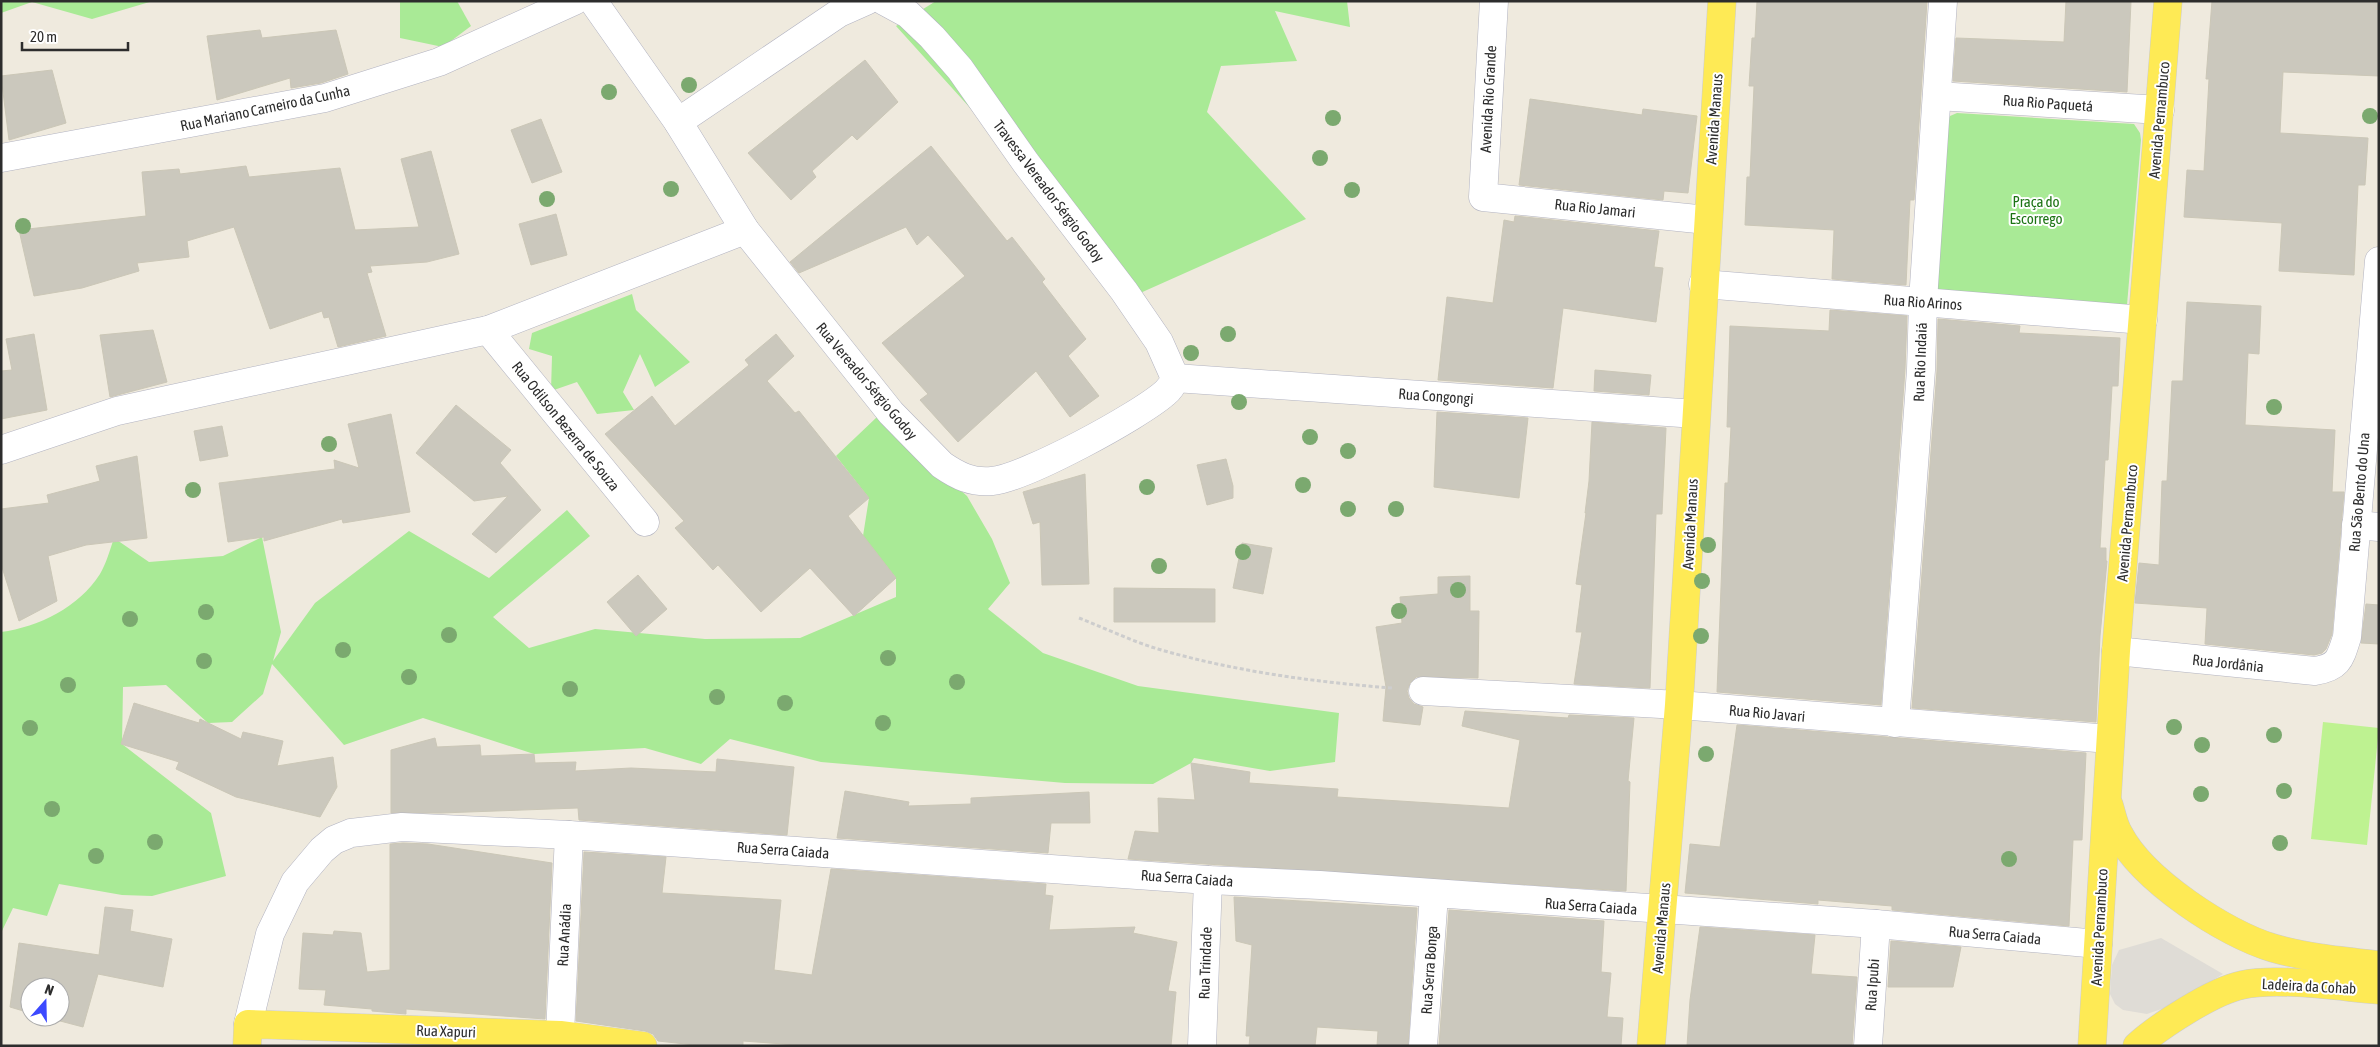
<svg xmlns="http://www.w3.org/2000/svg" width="2380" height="1047" font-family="'Asap Condensed',sans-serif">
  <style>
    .green { fill: #a9ea96 }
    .pitch { fill: #bef291 }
    .plaza { fill: #dfdcd6 }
    .building { fill: #cbc8bd; stroke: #cbc7b7 }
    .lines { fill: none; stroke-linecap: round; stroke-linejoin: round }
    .minor-casing { stroke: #b2b3c1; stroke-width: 29 }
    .major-casing { stroke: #cdcdcd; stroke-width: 29 }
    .path { stroke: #cdcdcd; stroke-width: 3; stroke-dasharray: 4 2.5; stroke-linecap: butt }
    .minor { stroke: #fff; stroke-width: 28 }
    .major { stroke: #feea55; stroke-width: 28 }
    .tree { fill: #7ba96f }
    .labels { text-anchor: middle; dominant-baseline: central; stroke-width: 4; stroke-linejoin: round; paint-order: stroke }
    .street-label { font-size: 15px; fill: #2d2d2d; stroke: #fff }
    .park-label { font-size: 15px; fill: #1c7314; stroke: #fff }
  </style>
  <rect width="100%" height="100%" fill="#efeade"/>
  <!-- green -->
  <g class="green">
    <polygon points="1,1 153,1 92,19 32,2 1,13"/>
    <polygon points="400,1 457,1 471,26 443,47 400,38"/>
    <polygon points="936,1 1347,1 1350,27 1275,11 1297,61 1221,66 1207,112 1306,219 1138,294 896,26"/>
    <polygon points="1957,113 2134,124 2140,133 2141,140 2127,305 1938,290 1935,285 1945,122 1950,116"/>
    <polygon points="632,294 636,310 690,362 655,387 640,354 623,392 634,410 597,414 577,382 551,391 552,356 529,349 532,333"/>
    <path d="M877,417L967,496L992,539L1010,583L988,609L1043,653L1138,686L1339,713L1335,762L1270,771L1194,758L1191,763L1153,784L1065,783L821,762L730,739L701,764L645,748L534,754L423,718L344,745L272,664L263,694L232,722L208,723L166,685L123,687L122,744L211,813L226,876L152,896L122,895L59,884L47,916L13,908L1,933V632C39,627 79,607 100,574C106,564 110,550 114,538L149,562L223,556L262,537L281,632L273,661L315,603L409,531L489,578L567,510L590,536L493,617L529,648L595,629L705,639L800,638L896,597V578L863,536L869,498L836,456Z"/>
  </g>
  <!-- pitch -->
  <polygon class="pitch" points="2323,722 2379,728 2367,845 2311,839"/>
  <!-- plaza -->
  <polygon class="plaza" points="2161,938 2223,974 2170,1006 2147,1014 2123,1010 2115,1004 2110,994 2112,965 2119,950"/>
  <!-- building -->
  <g class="building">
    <polygon points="1757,1 1927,1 1914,200 1910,200 1906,285 1832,279 1834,230 1745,225 1747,177 1750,177 1754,86 1749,86 1752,38 1755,38"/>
    <polygon points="2066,1 2131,1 2127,92 1953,81 1956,38 2064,42"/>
    <polygon points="2212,1 2379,1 2379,76 2283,72 2280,133 2368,138 2365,185 2358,185 2354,275 2279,271 2282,223 2184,217 2187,170 2204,171 2209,79 2206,79"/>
    <polygon points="260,30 262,38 336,30 348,74 321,83 291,88 290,78 217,100 207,36"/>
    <polygon points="865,60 898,102 857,140 852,135 812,171 816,177 791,200 748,153"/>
    <polygon points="52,70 66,123 9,140 1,76"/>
    <polygon points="1530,99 1642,115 1643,109 1697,116 1688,193 1664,191 1663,200 1519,185"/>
    <polygon points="541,119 562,172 532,183 511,130"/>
    <polygon points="931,146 1007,241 1012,237 1045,279 1042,282 1086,339 1068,356 1099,396 1070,417 1036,371 958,442 920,400 928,394 882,343 965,276 928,235 917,245 906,227 799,273 790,262"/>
    <polygon points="431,151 459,254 427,262 370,266 372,272 367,273 386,336 338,347 329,317 324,318 322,311 270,329 234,227 187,241 189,257 137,263 139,271 82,288 34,296 19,230 146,216 142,172 179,169 180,174 246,166 249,177 340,168 355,230 419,227 401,159"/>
    <polygon points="556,214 567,255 531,265 519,224"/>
    <polygon points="1515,216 1659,231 1654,267 1663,268 1656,322 1563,308 1553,388 1438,380 1447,297 1493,303 1504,220 1514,222"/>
    <polygon points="2187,302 2261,306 2259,354 2248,353 2245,425 2335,430 2332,492 2344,492 2332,634 2326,649 2322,653 2314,655 2205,644 2207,608 2135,603 2139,563 2159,565 2162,481 2167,481 2172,381 2183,381"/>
    <polygon points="1830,310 1907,316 1905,369 1881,705 1717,692 1725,483 1728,483 1731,427 1727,427 1730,326 1829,331"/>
    <polygon points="1938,319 2020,326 2019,333 2120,338 2118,386 2112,386 2108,460 2105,460 2100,548 2106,548 2106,561 2107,561 2100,636 2096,722 1912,708 1937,371"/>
    <polygon points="153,330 167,382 110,397 100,335"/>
    <polygon points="34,334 47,410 1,419 1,371 12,370 6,339"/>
    <polygon points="776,334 794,356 767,381 795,413 799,411 869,498 848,516 896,578 854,616 810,568 761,612 718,565 713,570 675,528 684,521 605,434 652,396 675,426 749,365 745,360"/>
    <polygon points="1595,370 1651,375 1649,395 1594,391"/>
    <polygon points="456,405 511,450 500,463 541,510 496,553 472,534 508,496 474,501 416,453"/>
    <polygon points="1437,412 1528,418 1519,498 1434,487"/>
    <polygon points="391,414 410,512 343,523 342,519 264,541 264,537 228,542 219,483 335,469 334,460 359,468 348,424"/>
    <polygon points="1592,422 1666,428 1662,514 1656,514 1650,688 1574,684 1582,632 1576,632 1582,585 1576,584 1586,513 1585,513 1589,481"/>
    <polygon points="222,426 228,456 200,461 194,431"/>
    <polygon points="137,456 147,538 86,545 48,556 57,601 19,621 1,564 1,509 49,503 47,495 100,481 96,466"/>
    <polygon points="1226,459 1233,486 1233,498 1207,505 1197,465"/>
    <polygon points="1085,474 1089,584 1042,585 1040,522 1033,524 1023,492"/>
    <polygon points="1242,543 1272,548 1263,594 1233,588"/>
    <polygon points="638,575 667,609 636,636 607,602"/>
    <polygon points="1470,576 1470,611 1479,611 1478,678 1416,677 1410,683 1407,691 1409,698 1414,704 1423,707 1420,725 1383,721 1386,687 1376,627 1402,623 1400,597 1438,594 1438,577"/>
    <polygon points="1114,588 1215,589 1215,622 1114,622"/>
    <polygon points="2366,604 2379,605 2379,644 2361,643"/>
    <polygon points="134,703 199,723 200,719 241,739 243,732 283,741 277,766 333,757 337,787 320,817 236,797 176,769 179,762 121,744"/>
    <polygon points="1465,711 1568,718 1569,715 1634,718 1628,781 1630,782 1626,891 1128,859 1135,831 1159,833 1158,798 1195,800 1191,763 1250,772 1249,783 1338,789 1337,797 1509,808 1520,740 1462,726"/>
    <polygon points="1737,725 2086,753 2082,840 2073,840 2069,926 1892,910 1892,906 1818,900 1818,904 1685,893 1690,844 1720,847"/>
    <polygon points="435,738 437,747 480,745 481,756 534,754 535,763 576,762 575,771 631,768 716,772 717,759 794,767 787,835 579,820 578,808 441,813 391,813 391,750"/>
    <polygon points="845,791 909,802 908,806 971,804 971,798 1089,792 1090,823 1051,823 1048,853 837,838"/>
    <polygon points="403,843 428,844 552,863 545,1019 406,1009 406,1014 372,1011 372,1009 324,1005 326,990 299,989 303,933 333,935 334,931 361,933 367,972 390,970 390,844"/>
    <polygon points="584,852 666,857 662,893 781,900 774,970 812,975 831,869 1046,884 1045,895 1053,896 1049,930 1135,927 1133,933 1177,942 1168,991 1176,992 1171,1046 810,1046 743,1041 743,1046 704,1046 658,1041 653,1034 645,1031 576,1021"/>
    <polygon points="1234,897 1417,908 1408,1046 1377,1046 1378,1031 1317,1027 1315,1046 1249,1046 1250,1036 1246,1036 1252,945 1236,941"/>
    <polygon points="105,907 133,910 130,931 172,939 163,987 98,974 83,1027 45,1017 60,1017 60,987 30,987 30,1013 10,1007 19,943 99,955"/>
    <polygon points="1449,910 1604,921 1601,972 1611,973 1607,1017 1623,1018 1621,1046 1439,1046"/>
    <polygon points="1700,927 1815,935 1811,974 1857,977 1852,1046 1687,1046 1690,1000"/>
    <polygon points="1891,941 1961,947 1953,987 1888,987"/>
  </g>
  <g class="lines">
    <defs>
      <g id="minor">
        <path d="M593,1L678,122L745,230L891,413L942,465C958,476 972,483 992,481C1025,478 1139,416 1165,393C1170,389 1173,384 1175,378"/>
        <polyline points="884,1 908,14 932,37 960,69 1026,163 1124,291 1159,342 1175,378"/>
        <polyline points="1494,1 1483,197 1707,220"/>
        <polyline points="1937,96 2160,110"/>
        <polyline points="678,122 839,13 866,1"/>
        <polyline points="1,158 325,98 439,62 574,1"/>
        <polyline points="1703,284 2143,320"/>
        <polyline points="488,330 645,522"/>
        <polyline points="1175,378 1696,414"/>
        <polyline points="1,450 117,411 488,330 745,230"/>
        <polyline points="2356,525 2379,527"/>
        <path d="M2116,651L2315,671C2339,667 2340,659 2347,637L2379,261"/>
        <polyline points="1423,691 1679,705 2110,739"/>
        <polyline points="1895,723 1921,370 1923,301 1943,1"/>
        <polyline points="248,1024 270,934 295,882 322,850 334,840 351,833 402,827 569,835 1208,880 1320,885 1876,924 2098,944"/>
        <polyline points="560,1035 569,835"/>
        <polyline points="1202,1046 1208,880"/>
        <polyline points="1423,1046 1434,895"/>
        <polyline points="1868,1046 1876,924"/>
      </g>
      <g id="major">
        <path d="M2109,805C2112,815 2114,826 2119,834C2143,880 2225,934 2273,948C2308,958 2343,961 2379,965"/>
        <polyline points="247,1046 248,1024 560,1035 643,1046"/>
        <polyline points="1651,1046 1679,705 1722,1"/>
        <polyline points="2092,1046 2116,651 2168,1"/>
        <path d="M2137,1046C2159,1026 2213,991 2242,985C2277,977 2341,987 2379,990"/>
      </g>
    </defs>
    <!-- minor casing -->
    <use href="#minor" class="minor-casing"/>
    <!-- major casing -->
    <use href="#major" class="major-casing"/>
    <!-- path -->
    <path class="path" d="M1079,618C1105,628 1131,641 1158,649C1233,671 1313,682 1392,688"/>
    <!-- minor -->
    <use href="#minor" class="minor"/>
    <!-- major -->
    <use href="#major" class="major"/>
  </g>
  <!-- trees -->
  <g class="tree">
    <circle cx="689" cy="85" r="8"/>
    <circle cx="609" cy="92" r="8"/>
    <circle cx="2370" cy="116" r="8"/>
    <circle cx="1333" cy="118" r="8"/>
    <circle cx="1320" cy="158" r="8"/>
    <circle cx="671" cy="189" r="8"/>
    <circle cx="1352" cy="190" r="8"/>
    <circle cx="547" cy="199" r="8"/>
    <circle cx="23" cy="226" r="8"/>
    <circle cx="1228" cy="334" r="8"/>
    <circle cx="1191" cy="353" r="8"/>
    <circle cx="1239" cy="402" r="8"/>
    <circle cx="2274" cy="407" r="8"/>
    <circle cx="1310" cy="437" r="8"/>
    <circle cx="329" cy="444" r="8"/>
    <circle cx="1348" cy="451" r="8"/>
    <circle cx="1303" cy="485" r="8"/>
    <circle cx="1147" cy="487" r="8"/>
    <circle cx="193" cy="490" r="8"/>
    <circle cx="1348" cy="509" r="8"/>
    <circle cx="1396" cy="509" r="8"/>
    <circle cx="1708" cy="545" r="8"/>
    <circle cx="1243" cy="552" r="8"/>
    <circle cx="1159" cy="566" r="8"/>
    <circle cx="1702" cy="581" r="8"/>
    <circle cx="1458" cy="590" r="8"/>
    <circle cx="1399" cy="611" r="8"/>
    <circle cx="206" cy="612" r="8"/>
    <circle cx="130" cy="619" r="8"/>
    <circle cx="449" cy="635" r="8"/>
    <circle cx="1701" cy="636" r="8"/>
    <circle cx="343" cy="650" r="8"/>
    <circle cx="888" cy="658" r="8"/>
    <circle cx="204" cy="661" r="8"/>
    <circle cx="409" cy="677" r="8"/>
    <circle cx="957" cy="682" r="8"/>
    <circle cx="68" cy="685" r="8"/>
    <circle cx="570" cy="689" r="8"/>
    <circle cx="717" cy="697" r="8"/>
    <circle cx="785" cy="703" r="8"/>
    <circle cx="883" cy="723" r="8"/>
    <circle cx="2174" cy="727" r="8"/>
    <circle cx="30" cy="728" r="8"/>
    <circle cx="2274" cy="735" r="8"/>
    <circle cx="2202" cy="745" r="8"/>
    <circle cx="1706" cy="754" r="8"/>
    <circle cx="2284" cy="791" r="8"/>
    <circle cx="2201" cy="794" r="8"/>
    <circle cx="52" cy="809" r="8"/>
    <circle cx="155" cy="842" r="8"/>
    <circle cx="2280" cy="843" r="8"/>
    <circle cx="96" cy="856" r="8"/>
    <circle cx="2009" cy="859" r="8"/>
  </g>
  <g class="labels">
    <!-- street labels -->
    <g class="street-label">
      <text transform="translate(1488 99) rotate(-87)">Avenida Rio Grande</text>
      <text transform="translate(2048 103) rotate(4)">Rua Rio Paquetá</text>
      <text transform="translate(265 108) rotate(-12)">Rua Mariano Carneiro da Cunha</text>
      <text transform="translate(1714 119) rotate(-86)">Avenida Manaus</text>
      <text transform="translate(2159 120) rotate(-85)">Avenida Pernambuco</text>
      <text transform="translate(1049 191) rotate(53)">Travessa Vereador Sérgio Godoy</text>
      <text transform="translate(1595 208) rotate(6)">Rua Rio Jamari</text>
      <text transform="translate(1923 302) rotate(4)">Rua Rio Arinos</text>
      <text transform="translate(1920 362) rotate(-88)">Rua Rio Indaiá</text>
      <text transform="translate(867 381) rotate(50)">Rua Vereador Sérgio Godoy</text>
      <text transform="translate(1436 396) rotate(4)">Rua Congongi</text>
      <text transform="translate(566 426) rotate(51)">Rua Odilson Bezerra de Souza</text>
      <text transform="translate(2359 492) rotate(-85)">Rua São Bento do Una</text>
      <text transform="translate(2127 523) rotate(-85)">Avenida Pernambuco</text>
      <text transform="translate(1690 524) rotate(-87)">Avenida Manaus</text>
      <text transform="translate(2228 663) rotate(6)">Rua Jordânia</text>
      <text transform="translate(1767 713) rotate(5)">Rua Rio Javari</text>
      <text transform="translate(783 850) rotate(4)">Rua Serra Caiada</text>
      <text transform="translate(1187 878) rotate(4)">Rua Serra Caiada</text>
      <text transform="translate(1591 906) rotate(4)">Rua Serra Caiada</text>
      <text transform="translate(2099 927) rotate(-87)">Avenida Pernambuco</text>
      <text transform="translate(1661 928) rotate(-85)">Avenida Manaus</text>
      <text transform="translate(564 935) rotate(-87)">Rua Anádia</text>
      <text transform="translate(1995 935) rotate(5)">Rua Serra Caiada</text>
      <text transform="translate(1205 963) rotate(-88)">Rua Trindade</text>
      <text transform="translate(1429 970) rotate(-86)">Rua Serra Bonga</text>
      <text transform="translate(1872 985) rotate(-86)">Rua Ipubi</text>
      <text transform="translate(2309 986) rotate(3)">Ladeira da Cohab</text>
      <text transform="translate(446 1031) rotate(2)">Rua Xapuri</text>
    </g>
    <!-- park labels -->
    <g class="park-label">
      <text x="2036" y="201">Praça do<tspan x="2036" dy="17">Escorrego</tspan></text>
    </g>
  </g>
  <!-- border -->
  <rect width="2380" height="1047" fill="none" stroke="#2d2d2d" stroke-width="5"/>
  <!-- north arrow -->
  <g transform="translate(45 1002) rotate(20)"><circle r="24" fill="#ffffff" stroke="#ababab"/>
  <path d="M0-4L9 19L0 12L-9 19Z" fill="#3c49ff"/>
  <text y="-8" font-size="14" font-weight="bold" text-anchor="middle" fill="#2d2d2d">N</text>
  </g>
  <!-- scale -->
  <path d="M22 42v8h106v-8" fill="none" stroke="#2d2d2d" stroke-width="2.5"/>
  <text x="30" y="42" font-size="15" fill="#2d2d2d" stroke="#ffffff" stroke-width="4" paint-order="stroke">20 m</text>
</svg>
